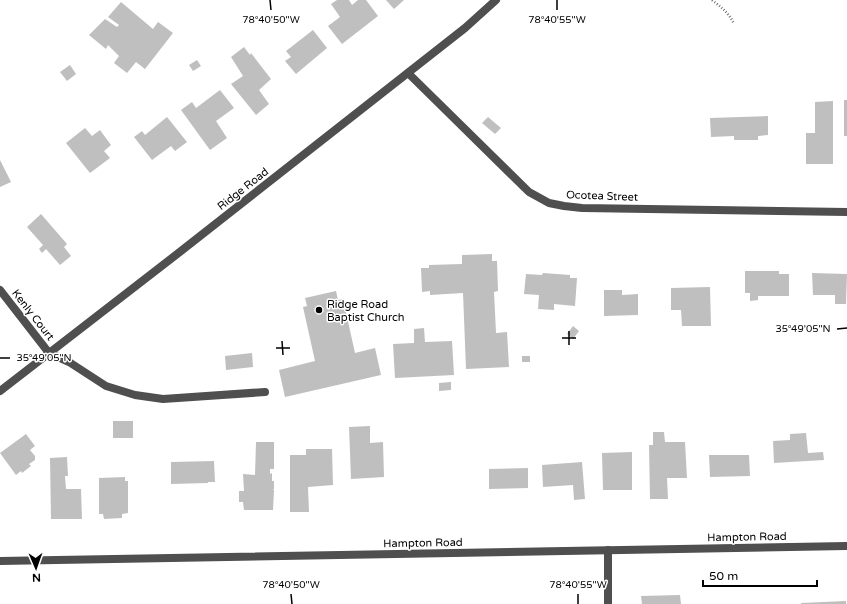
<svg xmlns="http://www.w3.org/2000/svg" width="847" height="604" font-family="'Varela Round',sans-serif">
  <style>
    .building { fill: #bfbfbf }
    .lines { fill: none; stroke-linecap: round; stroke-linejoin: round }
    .path { stroke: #717171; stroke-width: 2.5; stroke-dasharray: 1 2; stroke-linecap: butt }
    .service { stroke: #4f4f4f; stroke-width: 8 }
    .minor { stroke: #4f4f4f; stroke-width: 8 }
    .tertiary { stroke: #4f4f4f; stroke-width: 8 }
    .ticks { fill: none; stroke: #000; stroke-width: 1.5 }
    .poi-dot { fill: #000; stroke: #fff; stroke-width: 1.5 }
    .labels { text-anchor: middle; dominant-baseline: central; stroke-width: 3; stroke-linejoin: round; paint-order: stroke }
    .street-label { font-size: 11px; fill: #000; stroke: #fff }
    .poi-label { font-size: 11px; fill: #000; stroke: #fff; text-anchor: start }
    .ticks-label { font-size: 10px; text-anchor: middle; fill: #000; stroke: #fff; stroke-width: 3; stroke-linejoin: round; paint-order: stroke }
  </style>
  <rect width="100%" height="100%" fill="#fff"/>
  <!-- building -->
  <g class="building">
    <polygon points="337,0 349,0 352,5 358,0 366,0 378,16 342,44 328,26 340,17 331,4"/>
    <polygon points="386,0 404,0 394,9"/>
    <polygon points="121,2 153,29 158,22 173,33 145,69 136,62 127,73 114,63 119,56 108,45 106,49 89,35 105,19 117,27 119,25 108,17"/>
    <polygon points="313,30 327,48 296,74 285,61 291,57 286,51"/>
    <polygon points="244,47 250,55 251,53 271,79 259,90 269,104 256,115 231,84 243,76 231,57"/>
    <polygon points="197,60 201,66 193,71 189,65"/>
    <polygon points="70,65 76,74 67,81 60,72"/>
    <polygon points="220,90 234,108 216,121 227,138 210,150 181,110 192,102 196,108"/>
    <rect x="844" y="100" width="3" height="36"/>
    <polygon points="833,101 833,164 806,164 806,133 815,133 815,102"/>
    <polygon points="768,116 768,135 758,136 758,140 734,140 734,136 711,137 710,118"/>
    <polygon points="167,117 187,142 175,151 171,146 152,160 134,137 142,131 145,135"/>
    <polygon points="488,117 501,128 495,134 482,123"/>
    <polygon points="85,128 92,136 100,130 111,145 104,151 110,158 90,173 66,143"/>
    <polygon points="0,160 11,182 0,187"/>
    <polygon points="41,214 67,244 64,247 71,256 60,265 46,249 42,253 39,249 43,245 27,227"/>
    <polygon points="492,254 492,261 497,261 498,291 494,292 496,333 507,332 509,367 466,369 463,293 430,295 430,291 422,292 421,268 429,268 429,265 462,264 462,255"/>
    <polygon points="745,271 779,271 779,274 789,274 789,296 758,296 758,300 750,301 750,293 745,293"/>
    <polygon points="543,273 570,275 570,278 577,278 575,306 554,304 554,310 538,309 539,295 524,294 526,274 542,275"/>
    <polygon points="812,273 847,274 846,304 835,304 835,295 813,295"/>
    <polygon points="710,287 711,326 682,326 681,310 671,310 671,288"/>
    <polygon points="604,290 622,290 622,295 638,294 638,315 604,316"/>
    <polygon points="336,291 338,300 343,299 355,353 375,348 381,375 285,397 279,370 315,361 303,307 307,306 305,298"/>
    <polygon points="573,326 579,331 573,339 567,334"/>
    <polygon points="424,328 425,342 452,341 454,375 395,378 393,344 414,343 414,329"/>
    <polygon points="252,353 253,367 226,370 225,356"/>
    <rect x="522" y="356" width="8" height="6"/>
    <polygon points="451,382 451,390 439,391 439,383"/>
    <rect x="113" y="421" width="20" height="17"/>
    <polygon points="370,426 370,443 383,442 384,477 351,479 349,427"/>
    <polygon points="653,432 664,432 665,442 685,442 687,478 667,478 668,499 650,499 649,445 653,445"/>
    <polygon points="806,433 808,453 823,452 824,460 774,463 773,441 790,440 790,434"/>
    <polygon points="26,434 35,446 30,450 35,456 35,460 29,464 31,466 22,473 21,471 16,475 0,453"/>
    <polygon points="256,442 274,442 274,469 270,469 270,474 272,473 272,481 274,481 274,489 273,489 274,490 273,510 244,510 243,502 239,502 239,491 244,491 243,474 255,475"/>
    <polygon points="306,449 332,449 333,485 308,487 309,512 290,512 290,455 306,455"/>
    <polygon points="632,452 632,490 603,490 602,453"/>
    <polygon points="709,455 749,455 750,476 710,477"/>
    <polygon points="67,457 68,476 65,476 66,489 81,489 82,519 51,519 50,458"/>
    <polygon points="214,461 215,482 208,482 208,483 171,484 171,462"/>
    <polygon points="582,462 585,499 574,500 573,485 543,487 542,465"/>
    <polygon points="528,468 528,488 489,489 489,469"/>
    <polygon points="125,477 125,481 128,481 128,513 122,514 122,518 104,519 103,514 99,514 99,478"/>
    <polygon points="680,595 681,604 642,604 641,596"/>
    <polygon points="846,601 846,604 801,604 801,603"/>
  </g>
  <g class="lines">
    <!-- path -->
    <path class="path" d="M712,0C721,7 729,13 734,24"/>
    <!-- service -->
    <polyline class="service" points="49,353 69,362 106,386 135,395 163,399 265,392"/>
    <!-- minor -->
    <g class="minor">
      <polyline points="408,73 529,192 549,203 564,206 582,208 847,212"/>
      <polyline points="0,290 49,353"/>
      <polyline points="608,550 608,604"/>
      <polyline points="0,561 847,546"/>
    </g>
    <!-- tertiary -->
    <polyline class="tertiary" points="0,391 181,251 465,28 496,0"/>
  </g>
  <!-- ticks -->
  <path class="ticks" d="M270,0L271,10M557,0V10M837,329L847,328M569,331V345M562,338H576M282,341L283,355M276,348H290M0,358H10M291,594L292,604M578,594V604"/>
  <!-- markers -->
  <circle class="poi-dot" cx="319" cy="310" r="4"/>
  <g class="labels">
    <!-- street labels -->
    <g class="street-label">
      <text transform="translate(243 189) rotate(-38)">Ridge Road</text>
      <text transform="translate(602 196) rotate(2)">Ocotea Street</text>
      <text transform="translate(33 315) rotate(52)">Kenly Court</text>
      <text transform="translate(747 537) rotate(-1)">Hampton Road</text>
      <text transform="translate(423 543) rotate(-1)">Hampton Road</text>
    </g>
    <!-- poi labels -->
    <g class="poi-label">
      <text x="327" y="304">Ridge Road<tspan x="327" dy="13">Baptist Church</tspan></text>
    </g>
  </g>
  <g class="ticks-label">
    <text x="271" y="23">78°40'50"W</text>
    <text x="557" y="23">78°40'55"W</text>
    <text x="803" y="332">35°49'05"N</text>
    <text x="44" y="361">35°49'05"N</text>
    <text x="291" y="588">78°40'50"W</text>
    <text x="578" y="588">78°40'55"W</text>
  </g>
  <!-- north arrow -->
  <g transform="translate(36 568) rotate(178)" stroke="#ffffff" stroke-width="3" paint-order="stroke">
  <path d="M0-3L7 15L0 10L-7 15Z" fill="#000000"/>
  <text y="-6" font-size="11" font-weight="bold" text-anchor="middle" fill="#000000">N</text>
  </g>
  <!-- scale -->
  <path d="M703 580v6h114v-6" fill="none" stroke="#000000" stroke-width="2"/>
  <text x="709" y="580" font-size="12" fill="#000000" stroke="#ffffff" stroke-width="3" paint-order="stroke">50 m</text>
</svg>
